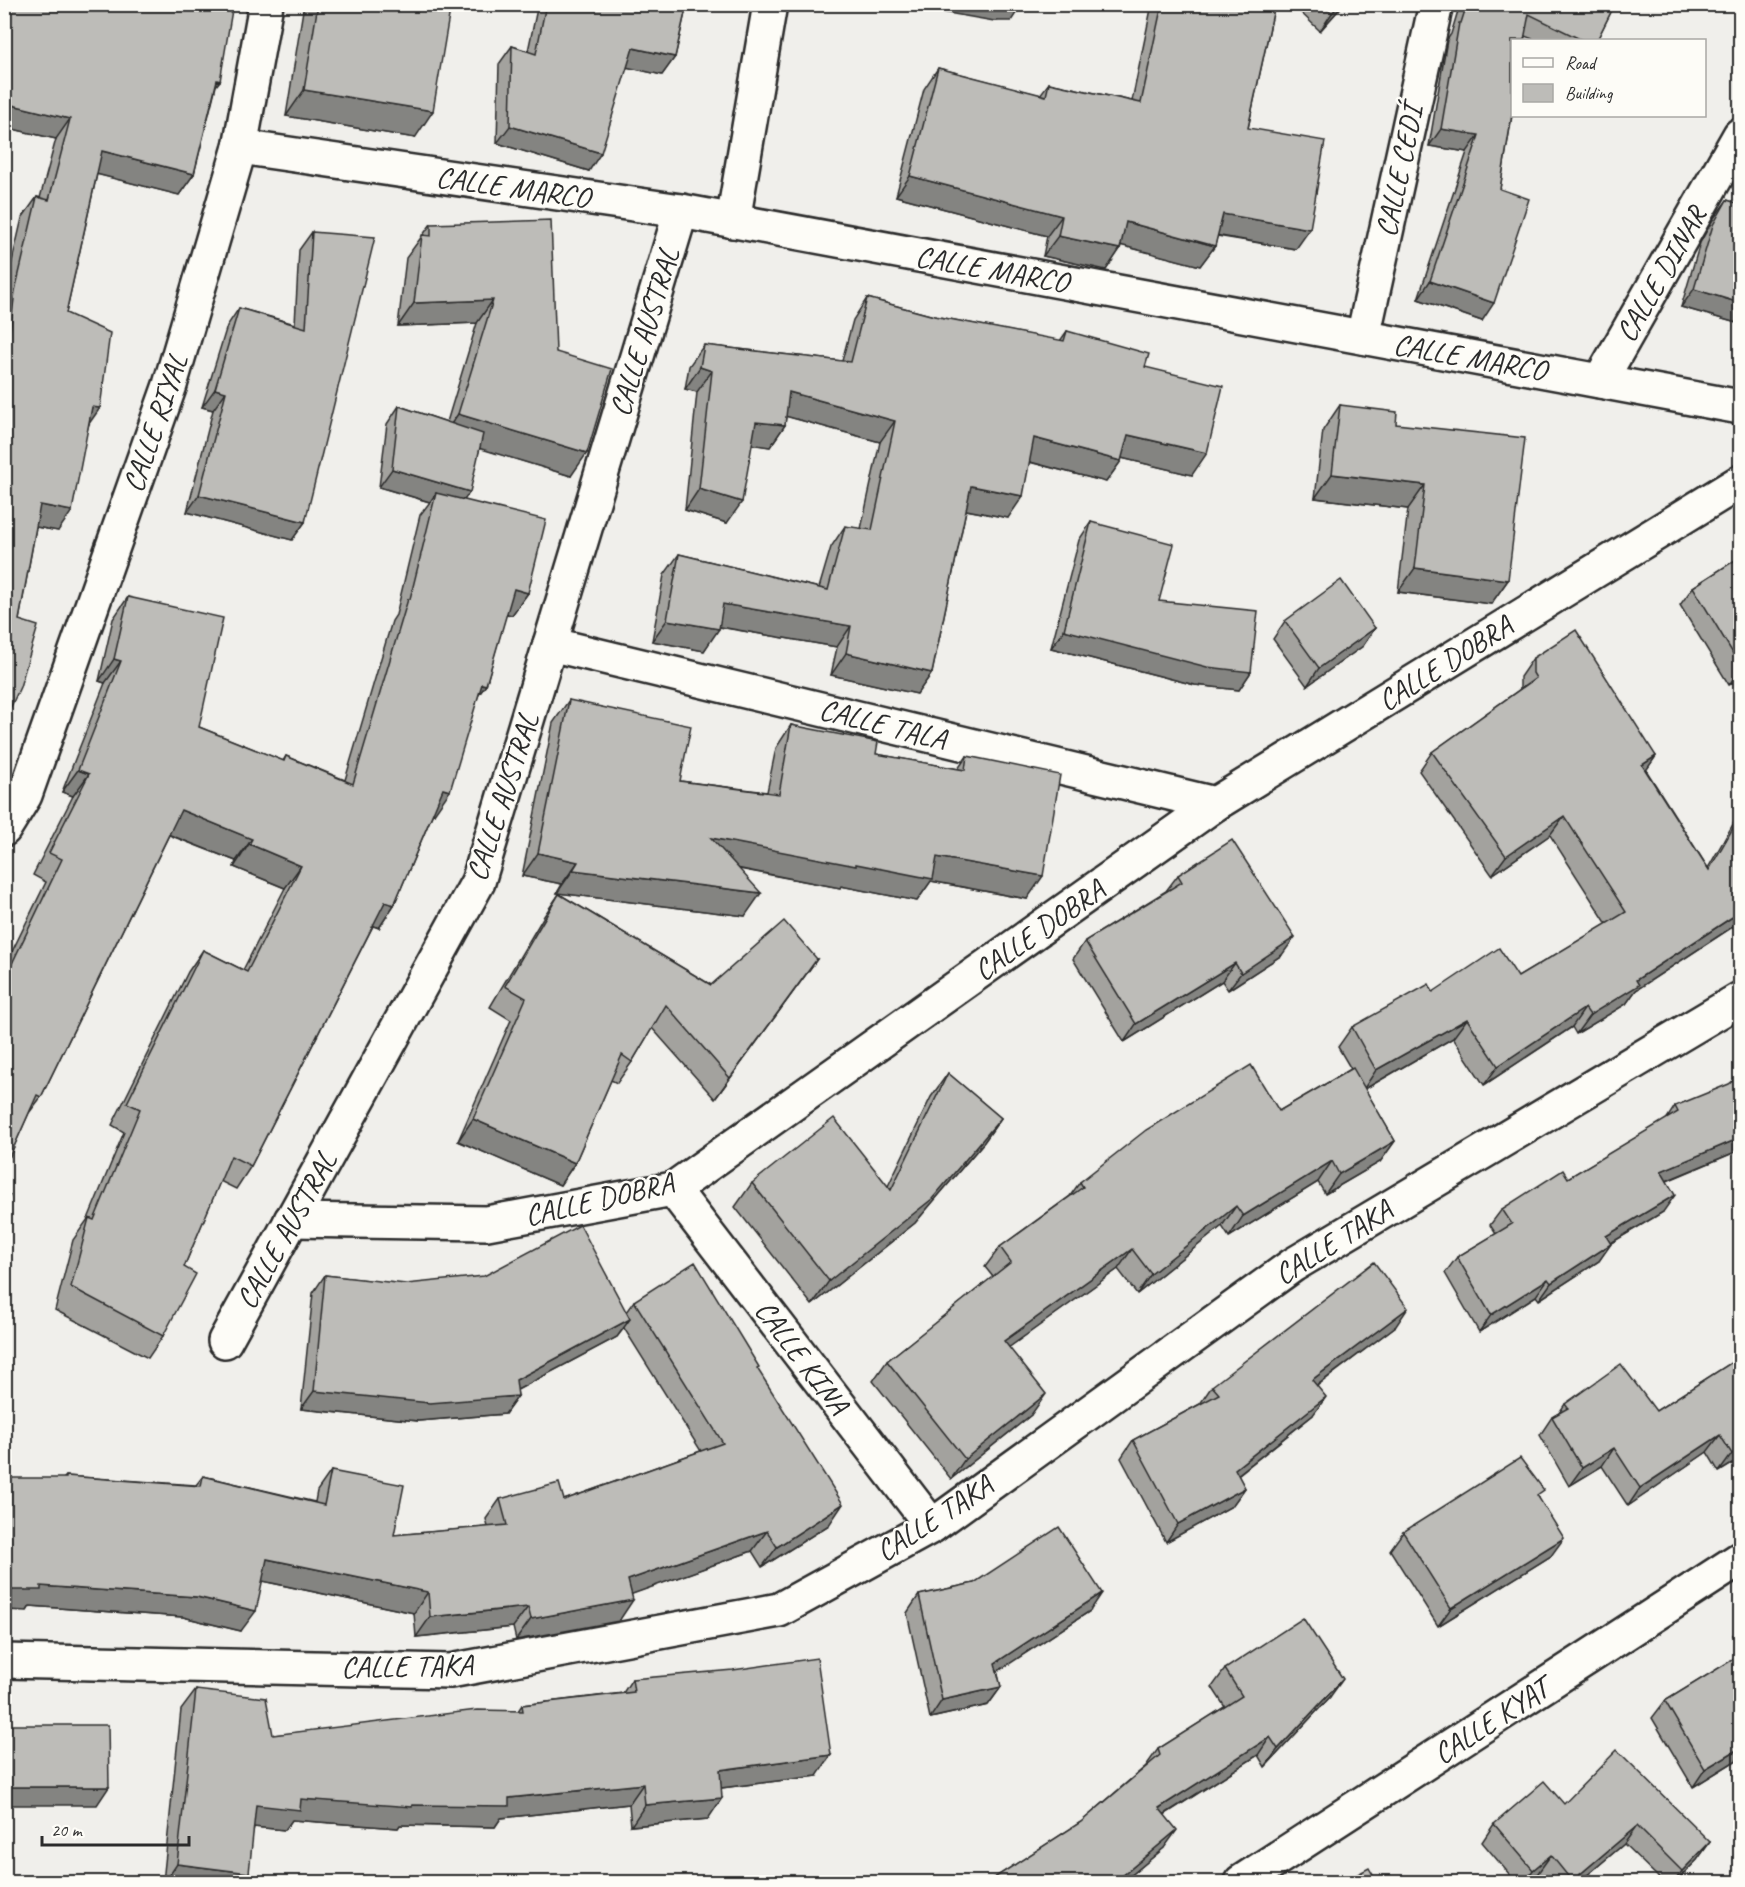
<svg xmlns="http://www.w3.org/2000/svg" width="1745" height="1887" font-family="Caveat,sans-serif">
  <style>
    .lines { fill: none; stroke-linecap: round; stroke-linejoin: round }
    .minor-casing { stroke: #2b2b2b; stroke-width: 38 }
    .minor { stroke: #fdfcf7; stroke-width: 33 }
    .wall { fill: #a3a29e; stroke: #2b2b2b; stroke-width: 1.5 }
    .shaded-wall { fill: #848481; stroke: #2b2b2b; stroke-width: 1.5 }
    .building { fill: #bdbcb8; stroke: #2b2b2b; stroke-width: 1.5 }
    .labels { text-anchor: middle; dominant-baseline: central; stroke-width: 5; stroke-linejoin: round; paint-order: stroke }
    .street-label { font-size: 30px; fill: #2b2b2b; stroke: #fdfcf7 }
  </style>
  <rect width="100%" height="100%" fill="#f0efeb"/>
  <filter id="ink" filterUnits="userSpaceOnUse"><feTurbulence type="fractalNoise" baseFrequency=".0167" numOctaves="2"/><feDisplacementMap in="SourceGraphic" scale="12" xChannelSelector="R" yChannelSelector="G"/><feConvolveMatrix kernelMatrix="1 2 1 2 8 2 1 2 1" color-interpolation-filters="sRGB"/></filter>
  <g filter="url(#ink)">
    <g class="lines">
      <defs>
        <g id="minor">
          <polyline points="240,147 681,211 1740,407"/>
          <polyline points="733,221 770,4"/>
          <polyline points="1363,337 1436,4"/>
          <polyline points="1600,381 1740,135"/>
          <polyline points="550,644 1215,804"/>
          <polyline points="4,829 25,795 170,385 240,147 266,4"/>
          <polyline points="673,1189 932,1526"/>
          <polyline points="291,1220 487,1223 673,1189 1215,804 1740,482"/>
          <polyline points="225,1341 478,882 681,211"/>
          <polyline points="4,1661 450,1671 779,1610 932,1526 1293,1265 1740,999"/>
          <polyline points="1241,1882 1740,1559"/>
        </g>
      </defs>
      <!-- minor casing -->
      <use href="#minor" class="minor-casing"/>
      <!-- minor -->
      <use href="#minor" class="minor"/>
    </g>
    <!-- wall -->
    <g class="wall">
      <polygon points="304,4 451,4 415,138 286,116"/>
      <polygon points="538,4 687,4 675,57 662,75 627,67 589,171 497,143 499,64 512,46 528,51"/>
      <polygon points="1152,4 1275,4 1248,128 1296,249 1217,236 1215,246 1200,266 1121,245 1120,249 1106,270 1043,256 1047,236 896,196 924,89 938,68 1040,95 1049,83 1132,101"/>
      <polygon points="1292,4 1344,4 1320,31"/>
      <polygon points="1460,4 1615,4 1597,40 1535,40 1525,36 1500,189 1482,321 1418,299 1467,152 1429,146 1447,40 1451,34"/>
      <polygon points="220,81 216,86 194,174 179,195 97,174 66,313 89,424 58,531 36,527 19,620 4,722 4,296 22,218 37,197 40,198 56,139 4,127"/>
      <polygon points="1727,200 1740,204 1740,324 1681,307 1700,243 1714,218"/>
      <polygon points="431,224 556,352 571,476 480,448 464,500 528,593 512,615 506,614 486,685 479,694 434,814 433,813 394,905 379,928 373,926 251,1166 236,1189 220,1181 184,1267 163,1336 148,1358 55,1310 73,1240 88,1219 124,1132 112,1125 188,972 203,950 243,970 285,888 234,867 236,861 169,835 41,1097 29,1113 4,1169 4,968 46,882 33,875 73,796 62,792 105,683 99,681 113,619 128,597 199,727 283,761 286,756 345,780 392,621 396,615 420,515 430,502 379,487 387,424 399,406 447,422 477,323 398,326 406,258"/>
      <polygon points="312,232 305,522 292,540 187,512 213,410 202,407 227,326 239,308 295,324 299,250"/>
      <polygon points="867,298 934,316 1060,341 1067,331 1145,367 1192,475 1122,458 1121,461 1106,482 1029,462 1008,518 966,510 932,673 917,694 831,675 837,647 719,627 704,651 652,641 664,575 679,554 819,588 831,547 845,526 861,529 880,442 786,416 785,425 770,447 752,444 727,523 685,510 697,392 685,389 689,366 704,345 842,361 853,320"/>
      <polygon points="1340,405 1396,424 1508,580 1491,604 1398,592 1408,509 1315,498 1323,430"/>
      <polygon points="1091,522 1159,601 1251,672 1239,690 1195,685 1051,648 1079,540"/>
      <polygon points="1740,557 1740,678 1729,685 1680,605 1693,587"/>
      <polygon points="1285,621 1375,628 1363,646 1307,686 1273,639"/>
      <polygon points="1533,658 1656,756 1646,770 1708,868 1740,812 1740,922 1636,990 1626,1004 1576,1034 1572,1027 1484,1085 1453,1038 1365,1089 1395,1141 1380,1162 1325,1194 1318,1182 1229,1237 1222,1226 1137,1294 1118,1269 1009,1347 1031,1415 951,1479 873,1381 887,1361 993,1277 985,1267 1000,1247 1070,1196 1080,1182 1279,1111 1351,1069 1338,1047 1352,1027 1433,992 1518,977 1607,924 1550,835 1492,875 1419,771 1432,752 1520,689 1520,677"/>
      <polygon points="569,700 680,781 767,792 776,748 791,725 876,754 958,769 967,756 1027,899 931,881 917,901 841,886 840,888 739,869 745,916 557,893 562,884 522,876 553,723"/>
      <polygon points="1178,875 1282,955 1228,990 1222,981 1124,1042 1073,959 1085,941 1166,891"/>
      <polygon points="559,894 711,985 817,959 715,1099 652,1028 632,1062 617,1083 611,1080 575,1163 560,1185 458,1141 511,1020 490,1007 544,916"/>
      <polygon points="948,1073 1001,1118 984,1142 915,1223 812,1305 735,1207 752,1183 888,1186 931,1097"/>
      <polygon points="1675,1106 1740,1150 1667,1181 1663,1212 1611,1243 1599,1261 1539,1300 1536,1296 1479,1332 1445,1273 1457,1257 1496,1234 1490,1225 1502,1209 1568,1178 1666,1120"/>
      <polygon points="325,1275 626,1312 634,1301 757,1369 829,1525 762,1567 752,1551 631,1594 619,1621 516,1640 513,1627 416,1637 414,1613 262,1581 241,1631 183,1617 30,1606 27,1611 64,1478 66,1476 196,1485 203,1476 315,1502 317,1491 331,1471 394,1535 488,1527 486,1519 500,1499 564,1500 701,1451 624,1328 617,1337 517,1390 518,1396 505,1414 418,1421 301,1409 313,1293"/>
      <polygon points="1396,1326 1317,1386 1313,1415 1238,1475 1245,1488 1232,1506 1166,1542 1121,1458 1133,1440 1200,1404 1212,1386"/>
      <polygon points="1740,1357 1740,1459 1719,1472 1707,1452 1628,1506 1602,1466 1569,1486 1540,1435 1552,1417 1559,1413 1565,1404 1656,1411"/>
      <polygon points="1539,1498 1551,1556 1438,1626 1390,1550 1403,1532"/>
      <polygon points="974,1583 1090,1611 997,1671 1001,1687 988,1705 930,1718 907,1613 919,1595"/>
      <polygon points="1740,1625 1740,1645 1733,1635"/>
      <polygon points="1740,1655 1740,1758 1693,1787 1652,1718 1665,1701"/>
      <polygon points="1225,1669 1330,1697 1265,1767 1258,1755 1164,1815 1164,1848 1123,1882 988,1882 1081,1822 1146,1766 1158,1749 1225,1707 1212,1687"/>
      <polygon points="632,1679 817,1776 721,1788 708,1819 631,1826 629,1804 501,1818 495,1827 400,1825 398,1828 292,1820 285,1830 254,1827 242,1882 163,1882 181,1710 196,1690 273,1735 518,1711 522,1705 623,1693"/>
      <polygon points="1564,1804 1710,1842 1697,1860 1675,1882 1663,1882 1624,1844 1579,1882 1546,1882 1538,1873 1528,1882 1516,1882 1482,1842 1494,1824"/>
    </g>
    <!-- shaded-wall -->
    <g class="shaded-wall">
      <polygon points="907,4 1022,4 1011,21 994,21 925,9"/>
      <polygon points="1340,4 1344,4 1320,31 1332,13"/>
      <polygon points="633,48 675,57 662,75 621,66"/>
      <polygon points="304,90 433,111 415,138 286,116"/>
      <polygon points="4,103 70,119 56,139 4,127"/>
      <polygon points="510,126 601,153 589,171 497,143"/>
      <polygon points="1441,129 1479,135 1467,152 1429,146"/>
      <polygon points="102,151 194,174 179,195 88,172"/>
      <polygon points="910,176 1062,216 1047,236 896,196"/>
      <polygon points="1223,214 1310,229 1296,249 1209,234"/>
      <polygon points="1126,222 1215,246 1200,266 1112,243"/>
      <polygon points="1058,236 1120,249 1106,270 1043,256"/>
      <polygon points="1430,281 1494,303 1482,321 1418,299"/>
      <polygon points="1694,289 1740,303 1740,324 1681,307"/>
      <polygon points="493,300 477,323 398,326 414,303"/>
      <polygon points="700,367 712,371 697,392 685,389"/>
      <polygon points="215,389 226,392 213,410 202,407"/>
      <polygon points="789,392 895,421 880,442 774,413"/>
      <polygon points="92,407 100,408 86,428"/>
      <polygon points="458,414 587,453 571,476 442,437"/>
      <polygon points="756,422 785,425 770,447 741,443"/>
      <polygon points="1128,435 1207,453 1192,475 1113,456"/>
      <polygon points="1034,438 1121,461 1106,482 1019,459"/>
      <polygon points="392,469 470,492 457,510 436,493 430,502 379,487"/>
      <polygon points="1332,474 1425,485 1408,509 1315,498"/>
      <polygon points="971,486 1023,496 1008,518 956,508"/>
      <polygon points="699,489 742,502 727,523 685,510"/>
      <polygon points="199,495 305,522 292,540 187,512"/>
      <polygon points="40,505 72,511 58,531 25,525"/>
      <polygon points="1415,568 1508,580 1491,604 1398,592"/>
      <polygon points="514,589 528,593 512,615 498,612"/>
      <polygon points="723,604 851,626 837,647 709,625"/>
      <polygon points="667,620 719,629 704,651 652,641"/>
      <polygon points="1375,628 1363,646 1307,686 1319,668"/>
      <polygon points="1064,630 1251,672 1239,690 1195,685 1051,648"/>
      <polygon points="846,653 932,673 917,694 831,675"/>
      <polygon points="114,659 121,661 105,683 99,681"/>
      <polygon points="1740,669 1740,678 1729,685"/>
      <polygon points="482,684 486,685 470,707"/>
      <polygon points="1656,756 1643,775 1642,765"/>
      <polygon points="78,770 89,774 73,796 62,792"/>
      <polygon points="443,789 450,791 434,814 427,812"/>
      <polygon points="181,810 252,839 236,861 165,833"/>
      <polygon points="1564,816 1550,835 1492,875 1506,856"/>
      <polygon points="711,838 856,864 937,857 1043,876 1027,899 931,881 917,901 841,886 840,888 695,860"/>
      <polygon points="249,844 301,866 285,888 234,867"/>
      <polygon points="538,853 578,862 562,884 522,876"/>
      <polygon points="573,870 761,893 745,916 557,893"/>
      <polygon points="385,902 394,905 379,928 370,924"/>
      <polygon points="1740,912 1740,922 1636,990 1626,1004 1576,1034 1590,1015 1636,980"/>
      <polygon points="1295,937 1282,955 1228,990 1241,973"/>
      <polygon points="817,959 802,980 715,1099 730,1078"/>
      <polygon points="1235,963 1222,981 1124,1042 1136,1024"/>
      <polygon points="1585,1008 1572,1027 1484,1085 1498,1066"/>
      <polygon points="1467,1019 1453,1038 1363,1090 1376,1070"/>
      <polygon points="1001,1118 984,1142 915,1223 812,1305 829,1281"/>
      <polygon points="473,1119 575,1163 560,1185 458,1141"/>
      <polygon points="1740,1138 1740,1150 1649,1188 1661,1171"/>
      <polygon points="1395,1141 1380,1162 1325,1194 1339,1174"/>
      <polygon points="1332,1161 1318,1182 1229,1237 1243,1216"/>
      <polygon points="1675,1195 1663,1212 1594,1253 1606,1236"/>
      <polygon points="1236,1206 1222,1226 1137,1294 1151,1274"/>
      <polygon points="1611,1244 1599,1261 1539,1300 1551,1283"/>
      <polygon points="1132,1249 1118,1269 990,1361 1004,1341"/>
      <polygon points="1548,1279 1536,1296 1479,1332 1491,1315"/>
      <polygon points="1408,1308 1396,1326 1300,1398 1312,1380"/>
      <polygon points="630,1319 617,1337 504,1397 518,1396 505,1414 418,1421 301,1409 314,1391 516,1380"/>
      <polygon points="1046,1394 1031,1415 951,1479 965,1459"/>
      <polygon points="1326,1397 1313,1415 1222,1487 1235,1469"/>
      <polygon points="1720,1435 1707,1452 1628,1506 1640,1488"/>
      <polygon points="1614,1448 1602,1466 1569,1486 1582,1468"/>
      <polygon points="1740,1449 1740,1459 1719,1472 1732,1454"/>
      <polygon points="1245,1488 1232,1506 1166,1542 1178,1524"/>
      <polygon points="843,1504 829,1525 762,1567 777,1547"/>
      <polygon points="767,1531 752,1551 613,1601 628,1580"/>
      <polygon points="1564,1538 1551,1556 1438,1626 1451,1608"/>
      <polygon points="267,1559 428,1592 414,1613 253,1579"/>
      <polygon points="41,1586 197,1597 256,1611 241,1631 183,1617 30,1606 27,1611 4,1610 4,1590"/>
      <polygon points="1102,1593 1090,1611 983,1681 995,1663"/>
      <polygon points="633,1600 619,1621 516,1640 531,1619"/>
      <polygon points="528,1607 513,1627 416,1637 430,1617"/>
      <polygon points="1343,1679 1330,1697 1265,1767 1278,1749"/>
      <polygon points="1001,1687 988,1705 930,1718 942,1700"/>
      <polygon points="1270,1737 1258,1755 1146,1826 1159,1808"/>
      <polygon points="1740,1748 1740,1758 1693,1787 1705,1769"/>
      <polygon points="831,1755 817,1776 705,1790 720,1770"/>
      <polygon points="643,1784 629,1804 501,1818 495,1827 400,1825 398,1828 292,1820 285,1830 242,1826 256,1805 301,1799 412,1805 509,1798"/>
      <polygon points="4,1787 109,1787 97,1805 4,1805"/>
      <polygon points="722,1798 708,1819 631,1826 645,1805"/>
      <polygon points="1637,1826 1624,1844 1579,1882 1571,1882"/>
      <polygon points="1177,1830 1164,1848 1123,1882 1115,1882"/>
      <polygon points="1710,1842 1697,1860 1675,1882 1674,1882 1682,1871"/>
      <polygon points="1551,1855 1538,1873 1528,1882 1525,1882 1533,1870"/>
      <polygon points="177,1864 249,1873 242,1882 165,1882"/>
    </g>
    <!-- building -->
    <g class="building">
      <polygon points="4,4 233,4 220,81 217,80 194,174 102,151 66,313 110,333 100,408 92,407 72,511 40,505 19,620 38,626 20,687 4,722 4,381 15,291 37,197 49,200 70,119 4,103"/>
      <polygon points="318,4 451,4 433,111 304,90"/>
      <polygon points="546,4 687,4 675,57 633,48 601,153 510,126 512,46 536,54"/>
      <polygon points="1162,4 1275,4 1248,128 1325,141 1310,229 1223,214 1215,246 1126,222 1120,249 1058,236 1062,216 910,176 938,68 1046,96 1049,83 1141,103"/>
      <polygon points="1323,4 1340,4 1332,13"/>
      <polygon points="1467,4 1615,4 1597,40 1582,40 1529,14 1524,40 1512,40 1512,114 1500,189 1529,199 1494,303 1430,281 1479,135 1441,129 1459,23 1461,23"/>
      <polygon points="1727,200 1740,204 1740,303 1694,289 1713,225"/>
      <polygon points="551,220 556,352 612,369 587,453 458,414 493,300 414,303 422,235 431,236 431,224"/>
      <polygon points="312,232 375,237 305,522 199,495 226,392 215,389 239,308 306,328"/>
      <polygon points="867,298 934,316 1064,341 1067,331 1149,354 1145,367 1223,386 1207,453 1128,435 1121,461 1034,438 1023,496 971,486 932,673 846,653 851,626 723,604 719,629 667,620 679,554 828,590 845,526 872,530 895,421 789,392 785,425 756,422 742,502 699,489 712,371 700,367 704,345 851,362"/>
      <polygon points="1340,405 1397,412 1396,424 1525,438 1508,580 1415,568 1425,485 1332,474"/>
      <polygon points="399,406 483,434 470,492 392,469"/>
      <polygon points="436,493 546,520 528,593 514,589 486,685 482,684 450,791 443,789 394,905 385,902 251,1166 231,1156 184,1267 196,1274 163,1336 71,1287 89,1218 94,1220 140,1109 127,1103 203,950 247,972 301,866 249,844 252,839 181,810 41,1097 37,1095 4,1169 4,973 7,974 62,859 49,853 89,774 78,770 121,661 114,659 128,597 223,618 199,727 284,761 286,756 353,784 408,599 410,599"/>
      <polygon points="1091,522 1174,544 1159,601 1258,611 1251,672 1207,667 1064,630"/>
      <polygon points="1740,557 1740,665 1693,587"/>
      <polygon points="1341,580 1375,628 1319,668 1285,621"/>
      <polygon points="1576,630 1656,756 1642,765 1709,870 1740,816 1740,912 1636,980 1639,985 1590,1015 1585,1008 1498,1066 1467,1019 1376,1070 1352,1027 1429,984 1433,992 1499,948 1518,977 1626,912 1564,816 1506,856 1432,752 1536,678 1533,673 1533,658"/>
      <polygon points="569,700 691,726 680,781 779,794 791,725 878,742 876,754 965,770 967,756 1060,775 1043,876 937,857 933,879 856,864 856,866 711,838 761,893 573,870 578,862 538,853"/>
      <polygon points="1232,840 1295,937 1241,973 1235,963 1136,1024 1085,941 1182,882 1178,875"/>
      <polygon points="559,894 711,985 784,921 817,959 730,1078 666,1005 632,1062 622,1055 575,1163 473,1119 526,998 505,986"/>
      <polygon points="1251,1065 1279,1111 1353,1068 1395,1141 1339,1174 1332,1161 1243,1216 1236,1206 1151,1274 1132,1249 1004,1341 1046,1394 965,1459 887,1361 1011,1262 1000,1247 1083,1187 1080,1182 1146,1130"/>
      <polygon points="948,1073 1001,1118 932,1199 829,1281 752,1183 834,1118 891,1190"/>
      <polygon points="1740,1075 1740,1138 1661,1171 1675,1195 1606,1236 1611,1244 1551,1283 1548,1279 1491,1315 1457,1257 1512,1224 1502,1209 1563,1170 1568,1178 1678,1112 1675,1106 1729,1084"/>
      <polygon points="4,1192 10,1195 4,1208"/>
      <polygon points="580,1225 630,1319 516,1380 518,1396 430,1403 314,1391 325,1275 406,1284 484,1276"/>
      <polygon points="695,1262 759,1367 757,1368 843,1504 777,1547 767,1531 628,1580 633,1600 531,1619 528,1607 430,1617 428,1592 267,1559 256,1611 197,1597 41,1586 41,1590 4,1590 4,1478 66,1478 66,1476 201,1486 203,1476 324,1505 331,1471 404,1485 394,1535 507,1525 500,1499 559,1483 564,1500 723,1443 634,1301"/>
      <polygon points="1374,1262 1408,1308 1312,1380 1326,1397 1235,1469 1245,1488 1178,1524 1133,1440 1219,1394 1212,1386"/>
      <polygon points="1740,1357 1740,1449 1732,1454 1720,1435 1640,1488 1614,1448 1582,1468 1552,1417 1568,1408 1565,1404 1621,1364 1656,1411"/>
      <polygon points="1520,1458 1544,1490 1537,1495 1564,1538 1451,1608 1403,1532"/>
      <polygon points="1059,1527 1102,1593 995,1663 1001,1687 942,1700 919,1595 974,1583"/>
      <polygon points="1303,1618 1343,1679 1278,1749 1270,1737 1159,1808 1177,1830 1115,1882 988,1882 1081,1822 1160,1755 1158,1749 1242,1696 1225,1669"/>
      <polygon points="1740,1655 1740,1748 1705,1769 1665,1701"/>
      <polygon points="817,1658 831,1755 720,1770 722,1798 645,1805 643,1784 509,1798 509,1806 412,1805 412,1807 301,1799 300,1810 256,1805 249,1873 177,1864 196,1690 266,1698 273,1735 477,1710 523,1711 522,1705 634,1692 632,1679 733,1670"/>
      <polygon points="4,1725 108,1725 109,1787 4,1787"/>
      <polygon points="1617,1750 1710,1842 1682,1871 1637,1826 1572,1881 1551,1855 1533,1870 1494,1824 1544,1781 1564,1804"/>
      <polygon points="1369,1868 1377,1882 1343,1882"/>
    </g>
  </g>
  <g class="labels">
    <!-- street labels -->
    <g class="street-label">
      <text transform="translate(1399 171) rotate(-78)">CALLE CEDÍ</text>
      <text transform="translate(513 187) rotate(8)">CALLE MARCO</text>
      <text transform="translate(992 269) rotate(10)">CALLE MARCO</text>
      <text transform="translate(1661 274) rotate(-60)">CALLE DINAR</text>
      <text transform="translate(644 332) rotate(-73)">CALLE AUSTRAL</text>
      <text transform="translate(1470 357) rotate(10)">CALLE MARCO</text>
      <text transform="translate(155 423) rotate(-71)">CALLE RIYAL</text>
      <text transform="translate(1445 663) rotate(-32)">CALLE DOBRA</text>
      <text transform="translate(883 724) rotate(14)">CALLE TALA</text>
      <text transform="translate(502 797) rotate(-72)">CALLE AUSTRAL</text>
      <text transform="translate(1039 930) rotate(-35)">CALLE DOBRA</text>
      <text transform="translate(599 1199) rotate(-13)">CALLE DOBRA</text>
      <text transform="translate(286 1230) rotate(-61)">CALLE AUSTRAL</text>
      <text transform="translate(1333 1242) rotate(-32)">CALLE TAKA</text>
      <text transform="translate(802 1357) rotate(53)">CALLE KINA</text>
      <text transform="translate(934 1518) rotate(-33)">CALLE TAKA</text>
      <text transform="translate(407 1666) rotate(-1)">CALLE TAKA</text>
      <text transform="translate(1491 1721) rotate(-33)">CALLE KYAT</text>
    </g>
  </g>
  <!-- margin -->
  <rect width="1745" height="1887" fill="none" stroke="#fdfcf7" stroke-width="24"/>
  <rect x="12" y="12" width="1721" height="1863" fill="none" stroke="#2b2b2b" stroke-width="2" filter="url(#ink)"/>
  <!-- legend -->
  <rect x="1511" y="39" width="195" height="78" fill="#fdfcf7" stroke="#a9a8a5" stroke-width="1.5"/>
  <rect x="1523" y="58" width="30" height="9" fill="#fdfcf7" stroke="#a9a8a5" stroke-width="1.5"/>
  <text x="1565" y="69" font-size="18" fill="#2b2b2b">Road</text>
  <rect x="1523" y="84" width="30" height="18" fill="#bdbcb8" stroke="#a9a8a5" stroke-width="1.5"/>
  <text x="1565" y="99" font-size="18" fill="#2b2b2b">Building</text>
  <!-- scale -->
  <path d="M42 1836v9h147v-9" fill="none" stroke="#2b2b2b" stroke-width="3"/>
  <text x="51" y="1836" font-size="18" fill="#2b2b2b" stroke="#fdfcf7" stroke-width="4.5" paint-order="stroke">20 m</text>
</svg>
